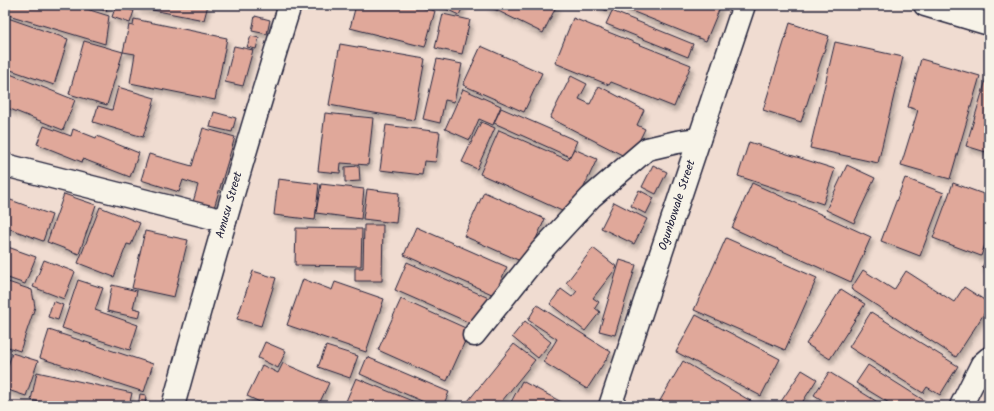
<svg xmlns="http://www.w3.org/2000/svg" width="994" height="411" font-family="Kalam,sans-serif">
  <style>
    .building { fill: #e0a89a; stroke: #22223b; filter: url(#shadow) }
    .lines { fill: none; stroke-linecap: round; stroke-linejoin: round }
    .minor-casing { stroke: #22223b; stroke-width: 25 }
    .minor { stroke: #f7f3e8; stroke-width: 22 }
    .labels { text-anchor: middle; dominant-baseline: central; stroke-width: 4; stroke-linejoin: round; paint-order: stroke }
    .street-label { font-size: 12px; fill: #22223b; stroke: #f7f3e8 }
  </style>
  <defs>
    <filter id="shadow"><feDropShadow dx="2.5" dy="4.5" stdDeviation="2" flood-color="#0004"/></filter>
  </defs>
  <rect width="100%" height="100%" fill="#f0dcd1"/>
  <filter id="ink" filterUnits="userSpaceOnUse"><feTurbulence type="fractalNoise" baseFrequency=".025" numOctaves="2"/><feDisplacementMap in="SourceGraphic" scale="8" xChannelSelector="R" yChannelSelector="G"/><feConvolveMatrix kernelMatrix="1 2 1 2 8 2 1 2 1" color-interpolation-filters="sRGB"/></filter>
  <g filter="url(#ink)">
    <!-- building -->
    <g class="building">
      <polygon points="5,5 74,5 109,16 105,44 5,14"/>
      <polygon points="89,5 108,5 106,11"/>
      <polygon points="116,5 134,11 130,23 112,17"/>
      <polygon points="137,5 208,5 204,20 137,7"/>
      <polygon points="356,5 412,5 435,11 425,47 350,28"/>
      <polygon points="437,5 464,5 459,15"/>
      <polygon points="486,5 557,5 543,33"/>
      <polygon points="596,5 610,5 607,11"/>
      <polygon points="625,5 721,5 706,41 624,8"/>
      <polygon points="612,11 693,44 688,57 606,24"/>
      <polygon points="443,14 470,20 462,54 435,48"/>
      <polygon points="255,16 270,20 267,34 252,31"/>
      <polygon points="5,17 68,39 54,85 5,68"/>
      <polygon points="573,18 691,65 674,107 611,82 609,85 555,63"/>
      <polygon points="134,19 227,38 215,100 130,83 135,54 123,52 129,25 133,26"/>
      <polygon points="790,23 829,36 801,122 763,110"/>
      <polygon points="251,36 259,38 256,49 247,47"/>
      <polygon points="84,41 123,52 107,105 69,94"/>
      <polygon points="835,42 903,57 878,163 810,148"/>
      <polygon points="340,44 425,59 414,120 329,105"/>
      <polygon points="234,46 253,50 243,86 225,82"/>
      <polygon points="481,46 542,73 524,112 463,85"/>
      <polygon points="437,59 462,64 454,102 445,100 440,123 423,119"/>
      <polygon points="921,59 980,76 950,179 901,165 918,110 908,107"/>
      <polygon points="5,72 75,100 63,130 5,107"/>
      <polygon points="988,73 989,73 989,153 966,146"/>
      <polygon points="571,76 587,84 579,99 590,104 599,86 644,110 637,125 645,129 630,159 550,118"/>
      <polygon points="118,87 155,98 143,137 93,122 98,106 112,110"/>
      <polygon points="463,89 501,106 493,125 479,119 470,140 445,129"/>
      <polygon points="501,108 577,141 570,157 494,123"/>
      <polygon points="214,112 236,118 232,132 210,127"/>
      <polygon points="325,113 373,118 368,165 341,163 340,173 318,171"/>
      <polygon points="481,122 495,128 477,169 462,162"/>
      <polygon points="386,125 440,132 436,162 424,161 422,175 380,170"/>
      <polygon points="44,126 71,136 73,129 96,138 97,136 139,153 130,177 83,159 82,162 37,144"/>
      <polygon points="203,128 235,137 214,208 193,202 198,185 183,180 179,192 141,180 149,154 192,166"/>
      <polygon points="499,130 568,160 574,149 597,159 571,215 480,174"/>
      <polygon points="749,142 835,169 823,204 738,176"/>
      <polygon points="653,165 667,172 656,194 642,187"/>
      <polygon points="847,165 875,178 854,223 826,210"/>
      <polygon points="359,166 360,181 345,182 345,167"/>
      <polygon points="905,178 944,193 920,256 881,241"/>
      <polygon points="278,179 319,184 315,220 274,215"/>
      <polygon points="752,183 871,237 851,282 732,228"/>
      <polygon points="953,183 989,196 989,233 981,256 933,238"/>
      <polygon points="321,184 364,189 361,219 316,213"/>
      <polygon points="367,189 399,193 396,223 363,219"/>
      <polygon points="639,190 654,198 646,214 631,206"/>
      <polygon points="484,192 545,219 525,263 464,236"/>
      <polygon points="64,194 96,205 79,254 47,242"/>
      <polygon points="5,198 52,215 43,241 5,227"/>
      <polygon points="614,202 647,219 634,244 601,228"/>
      <polygon points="100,207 140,223 131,245 127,244 114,277 78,263"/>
      <polygon points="364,225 383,225 382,281 355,281 355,268 363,268"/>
      <polygon points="416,227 507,267 494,295 404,255"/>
      <polygon points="296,228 362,229 361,266 295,265"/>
      <polygon points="145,231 188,240 174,297 132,288"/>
      <polygon points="726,238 817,278 785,350 694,310"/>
      <polygon points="5,246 36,257 25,284 5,277"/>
      <polygon points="593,248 617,267 593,298 599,302 595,308 600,312 585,331 550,304 561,289 572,297 577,291 566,283"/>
      <polygon points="989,255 989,271 982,267"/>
      <polygon points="44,260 75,272 64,299 33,287"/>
      <polygon points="620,260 636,265 615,335 599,331"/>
      <polygon points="407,262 491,299 479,327 395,290"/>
      <polygon points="863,270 894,290 906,271 954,302 964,287 989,303 989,306 956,357 851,289"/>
      <polygon points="253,271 276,278 261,326 237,319"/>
      <polygon points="303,279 332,290 335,282 384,299 366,352 287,325"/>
      <polygon points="78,280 103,288 95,310 138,325 130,350 62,328"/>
      <polygon points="5,281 32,290 35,307 20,351 5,346"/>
      <polygon points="112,285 137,291 133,308 141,310 139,318 107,311"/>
      <polygon points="841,289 865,304 830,359 806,344"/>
      <polygon points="401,299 470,330 447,381 378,350"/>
      <polygon points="53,301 63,305 58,320 48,317"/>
      <polygon points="537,305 611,352 587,389 543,362 557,339 528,320"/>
      <polygon points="871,312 958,366 940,395 927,387 923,393 849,347"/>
      <polygon points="696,315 780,359 761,396 676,352"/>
      <polygon points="525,321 551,342 538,358 512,337"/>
      <polygon points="49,330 153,364 144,392 40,358"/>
      <polygon points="265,342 286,351 278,368 258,358"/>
      <polygon points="514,344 535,360 498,406 464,406"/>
      <polygon points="326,346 358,356 350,378 318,367"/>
      <polygon points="12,353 38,361 26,396 5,389 5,375"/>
      <polygon points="367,357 449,392 443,406 433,406 360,374"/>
      <polygon points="683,361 759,406 662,406 658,404"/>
      <polygon points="283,363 329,383 318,406 268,406 247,396 262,365 278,373"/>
      <polygon points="868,365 933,406 894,406 856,383"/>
      <polygon points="802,370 817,379 800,406 785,406 780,403"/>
      <polygon points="37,372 132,393 129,406 58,406 31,400"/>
      <polygon points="829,372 884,406 832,406 814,395"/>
      <polygon points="356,378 422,405 422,406 344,406"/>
      <polygon points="522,381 569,406 509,406"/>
      <polygon points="140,394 146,395 145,406 138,406"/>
    </g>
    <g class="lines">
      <defs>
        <g id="minor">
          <polyline points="925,5 989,24"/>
          <polyline points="5,165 225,221"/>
          <polyline points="474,335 541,251 591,197 647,149 677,142 699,139"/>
          <path d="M173,406C210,272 248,138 290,5"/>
          <polyline points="610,406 744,5"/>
          <polyline points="961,406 982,364 989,358"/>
        </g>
      </defs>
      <!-- minor casing -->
      <use href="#minor" class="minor-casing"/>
      <!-- minor -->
      <use href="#minor" class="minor"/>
    </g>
  </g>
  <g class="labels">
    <!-- street labels -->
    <g class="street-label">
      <text transform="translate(229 205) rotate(-74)">Amusu Street</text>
      <text transform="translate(677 205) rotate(-72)">Ogunbowale Street</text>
    </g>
  </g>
  <!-- margin -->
  <rect width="994" height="411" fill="none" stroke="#f7f3e8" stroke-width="20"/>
  <rect x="10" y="10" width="974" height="391" fill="none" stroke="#22223b" stroke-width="1.5" filter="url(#ink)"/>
</svg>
